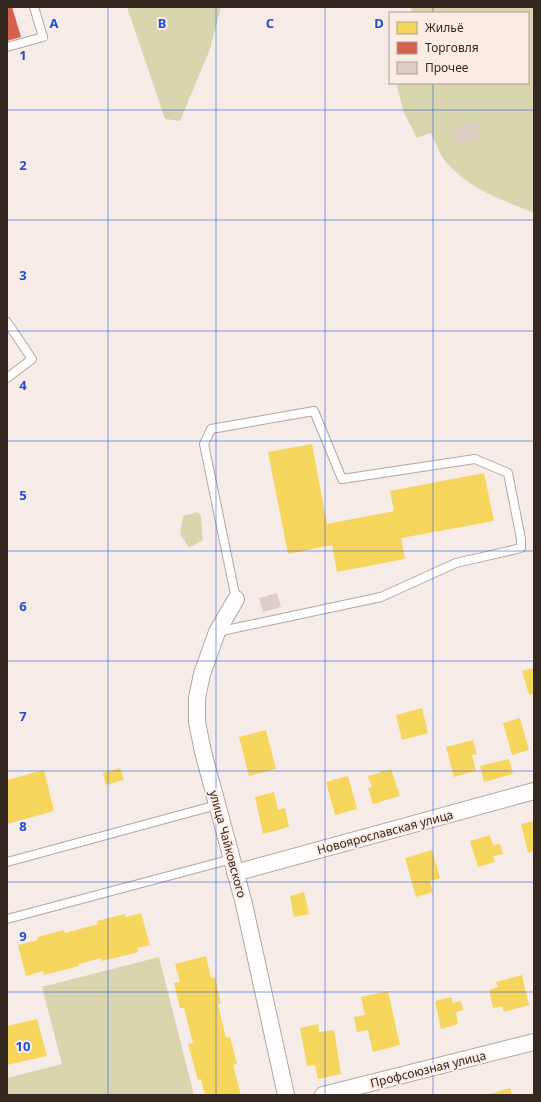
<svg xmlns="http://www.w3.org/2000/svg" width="541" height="1102" font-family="'Noto Sans',sans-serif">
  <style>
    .green { fill: #d7d5ae }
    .homes { fill: #f6d55c }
    .shops { fill: #d6604d }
    .building { fill: #decdc4 }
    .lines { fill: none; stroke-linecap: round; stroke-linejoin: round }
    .service-casing { stroke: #b2a7a2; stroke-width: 10 }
    .minor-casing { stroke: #b2a7a2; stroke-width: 18 }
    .service { stroke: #fefcfc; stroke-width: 8 }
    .minor { stroke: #fefcfc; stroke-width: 16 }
    .grid { fill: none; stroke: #1d4ed8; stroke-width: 1; stroke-opacity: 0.55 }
    .labels { text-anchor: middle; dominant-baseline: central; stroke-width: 4; stroke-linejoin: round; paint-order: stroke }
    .street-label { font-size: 12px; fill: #352820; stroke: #faebe3 }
    .grid-label { font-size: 13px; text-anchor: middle; font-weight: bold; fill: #1d4ed8; stroke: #faebe3; stroke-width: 4; stroke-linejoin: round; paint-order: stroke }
  </style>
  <rect width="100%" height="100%" fill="#f5ece8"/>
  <!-- green -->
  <g class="green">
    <polygon points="127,7 221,7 210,49 180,121 165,119"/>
    <path d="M412,7H534V213C502,200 464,187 443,158C438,150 435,141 431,133L417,138L404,113L397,86L398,83H528V13H410Z"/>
    <polygon points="198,512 201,516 203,540 189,548 180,534 183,516"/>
    <polygon points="159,957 194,1095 7,1095 7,1078 62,1064 42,987"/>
  </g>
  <!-- homes -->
  <g class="homes">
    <polygon points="312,444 327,524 394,511 390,491 484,473 494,521 401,538 405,559 337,572 332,545 288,554 268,452"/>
    <polygon points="534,668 534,694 529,695 522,671"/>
    <polygon points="422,708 428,733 402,740 396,715"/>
    <polygon points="520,718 529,750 512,755 503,723"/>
    <polygon points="266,730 276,769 249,776 239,737"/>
    <polygon points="473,740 477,754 472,755 476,771 454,777 446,747"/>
    <polygon points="509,759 513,774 484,782 480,766"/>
    <polygon points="120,768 124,780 106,785 103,773"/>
    <polygon points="391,769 400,796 373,804 368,788 372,787 368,776"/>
    <polygon points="44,770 54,811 7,824 7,780"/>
    <polygon points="348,776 357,809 335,815 326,782"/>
    <polygon points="274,792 278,810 285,808 289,827 263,834 255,797"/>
    <polygon points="534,821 534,851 528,853 521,824"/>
    <polygon points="490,835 493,845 500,844 503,854 493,856 495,862 478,867 470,841"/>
    <polygon points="432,850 440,878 430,881 433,892 416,897 405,858"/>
    <polygon points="304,892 309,914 294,917 290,896"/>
    <polygon points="141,913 150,945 137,948 139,952 102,961 101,958 79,964 79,966 44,975 43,971 26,976 18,945 38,940 37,937 64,930 65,933 98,924 97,921 125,914 126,917"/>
    <polygon points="206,956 211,978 215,977 221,1004 218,1004 226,1038 230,1037 237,1064 233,1065 241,1095 205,1095 201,1079 198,1080 188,1044 193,1043 184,1008 180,1008 174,983 180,982 175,964"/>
    <polygon points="522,975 529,1005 504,1012 502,1006 493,1008 489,990 498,987 496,982"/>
    <polygon points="388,991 400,1045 373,1052 368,1030 357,1032 354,1017 365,1015 361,997"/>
    <polygon points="451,997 453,1003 461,1001 463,1010 456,1012 458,1024 441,1029 435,1001"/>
    <polygon points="37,1019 47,1056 7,1065 7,1026"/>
    <polygon points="318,1024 319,1032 334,1030 341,1074 318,1079 315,1065 307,1066 300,1028"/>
    <polygon points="510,1088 512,1095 486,1095"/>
  </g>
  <!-- shops -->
  <polygon class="shops" points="7,7 12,7 21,37 7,41"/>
  <!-- building -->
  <g class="building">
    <polygon points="475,121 479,139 458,144 454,127"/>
    <polygon points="277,593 281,607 263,612 259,598"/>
  </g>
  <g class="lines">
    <defs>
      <g id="service">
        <polyline points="7,47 43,37 34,7"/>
        <polyline points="7,322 32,359 7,378"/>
        <polyline points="217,632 381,597 456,563 521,548 521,539 508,473 475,459 342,479 314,411 211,429 204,444 236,599"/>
        <polyline points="7,862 217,805"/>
        <polyline points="7,919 232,859"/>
      </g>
      <g id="minor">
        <polyline points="236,599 217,632 202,674 197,698 197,722 203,752 244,904 286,1095"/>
        <polyline points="235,873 534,791"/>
        <polyline points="323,1095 534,1042"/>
      </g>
    </defs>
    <!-- service casing -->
    <use href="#service" class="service-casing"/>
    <!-- minor casing -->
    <use href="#minor" class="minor-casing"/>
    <!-- service -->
    <use href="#service" class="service"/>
    <!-- minor -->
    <use href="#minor" class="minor"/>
  </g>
  <!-- grid -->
  <path class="grid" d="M108,7V1095M216,7V1095M325,7V1095M433,7V13M433,83V1095M7,110H534M7,220H534M7,331H534M7,441H534M7,551H534M7,661H534M7,771H534M7,882H534M7,992H534"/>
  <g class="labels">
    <!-- street labels -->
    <g class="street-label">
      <text transform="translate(385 832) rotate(-15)">Новоярославская улица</text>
      <text transform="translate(228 844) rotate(75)">улица Чайковского</text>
      <text transform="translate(428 1069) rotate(-14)">Профсоюзная улица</text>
    </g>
  </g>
  <g class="grid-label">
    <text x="54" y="28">A</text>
    <text x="162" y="28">B</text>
    <text x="270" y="28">C</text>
    <text x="379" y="28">D</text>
    <text x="23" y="60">1</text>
    <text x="23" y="170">2</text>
    <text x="23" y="280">3</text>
    <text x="23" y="390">4</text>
    <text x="23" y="500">5</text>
    <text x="23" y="611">6</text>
    <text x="23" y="721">7</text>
    <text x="23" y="831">8</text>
    <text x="23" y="941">9</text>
    <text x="23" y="1051">10</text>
  </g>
  <!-- border -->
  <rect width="541" height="1102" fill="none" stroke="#352820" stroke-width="16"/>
  <!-- legend -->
  <rect x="389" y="12" width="140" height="72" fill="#faebe3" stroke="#ab9d95"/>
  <rect x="397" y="22" width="20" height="12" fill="#f6d55c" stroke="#ab9d95"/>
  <text x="425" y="32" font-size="12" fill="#352820">Жильё</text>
  <rect x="397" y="42" width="20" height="12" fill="#d6604d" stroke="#ab9d95"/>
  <text x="425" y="52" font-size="12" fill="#352820">Торговля</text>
  <rect x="397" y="62" width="20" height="12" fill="#decdc4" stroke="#ab9d95"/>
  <text x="425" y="72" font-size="12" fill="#352820">Прочее</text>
</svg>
